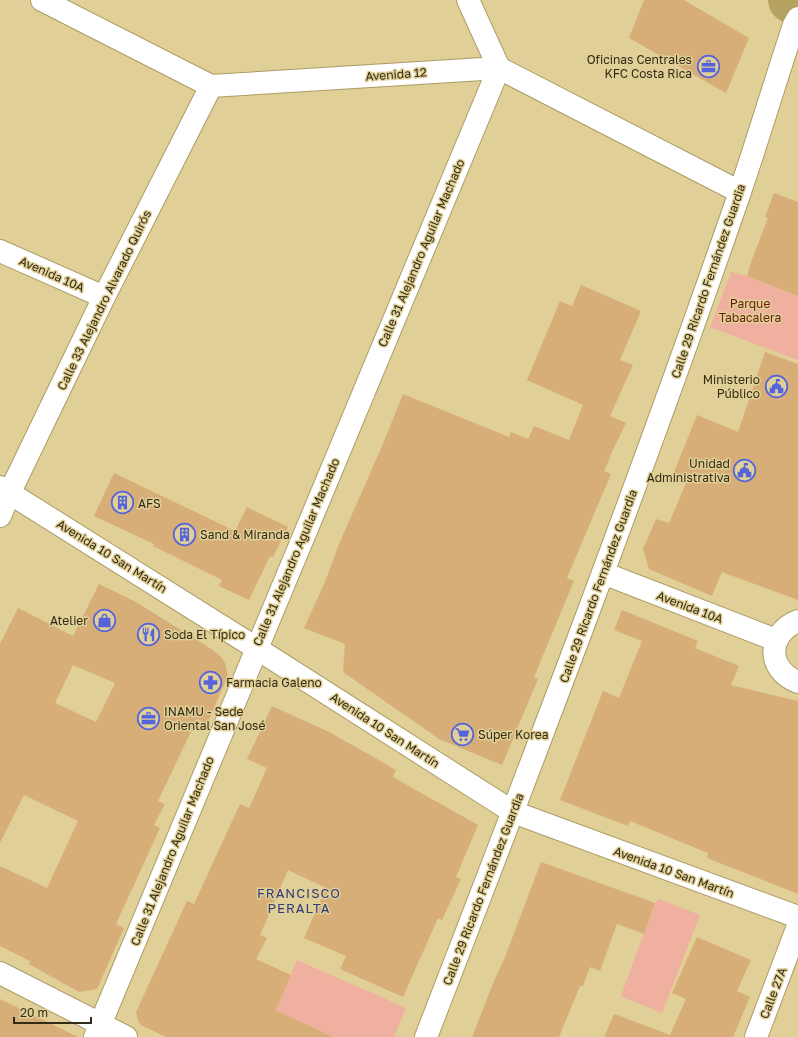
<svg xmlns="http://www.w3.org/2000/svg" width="798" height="1037" font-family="'Golos Text',sans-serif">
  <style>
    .green { fill: #f0b0a0 }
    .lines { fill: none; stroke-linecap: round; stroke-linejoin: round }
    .river { stroke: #b5a263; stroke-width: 46 }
    .building { fill: #d7ae78; fill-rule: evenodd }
    .street-casing { stroke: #ac9c66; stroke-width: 24 }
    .secondary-casing { stroke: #ac9c66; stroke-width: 24 }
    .street { stroke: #fff; stroke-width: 22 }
    .secondary { stroke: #fff; stroke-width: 22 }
    .labels { text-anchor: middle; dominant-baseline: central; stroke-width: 3; stroke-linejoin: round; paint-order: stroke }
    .poi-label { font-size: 12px; fill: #322b15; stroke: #e0cf97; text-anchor: start }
    .street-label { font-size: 12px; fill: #322b15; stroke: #e0cf97 }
    .park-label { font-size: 12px; fill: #6b1b0a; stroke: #e0cf97 }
    .neighbourhood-label { font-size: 13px; letter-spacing: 1px; fill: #323c77; stroke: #e0cf97 }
  </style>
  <rect width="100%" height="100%" fill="#e0cf97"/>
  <!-- green -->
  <g class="green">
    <polygon points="731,272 747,276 798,296 798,360 710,327"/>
    <polygon points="659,899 700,915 662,1013 621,996 655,903"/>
    <polygon points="297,960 406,1008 394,1037 332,1037 276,1010"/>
  </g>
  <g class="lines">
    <!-- river -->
    <polyline class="river" points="791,0 798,3"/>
  </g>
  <!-- building -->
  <g class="building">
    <polygon points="644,0 684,0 749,38 726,93 629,38"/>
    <polygon points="774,193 798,202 798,296 747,276 751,262 768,218 765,217"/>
    <polygon points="581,285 641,311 620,360 633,365 610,416 626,423 609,458 610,458 604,471 611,474 567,578 574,581 534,677 538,679 502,765 439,739 343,672 345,644 304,628 325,582 339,544 382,446 403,394 509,437 511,432 528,439 534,426 569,440 583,405 527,380 560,301 572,306"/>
    <polygon points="765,352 798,364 798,600 722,572 712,596 649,569 643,549 656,519 669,523 686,483 672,477 697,415 738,432"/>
    <polygon points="114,473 235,531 247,507 288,527 273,557 270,556 249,600 219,586 222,580 153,546 154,544 94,516"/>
    <path d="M99,584L136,602L213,650L221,657L225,663L228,676L207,724L197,719L158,801L165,804L154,825L160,828L116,924L124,928L97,989L79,992L29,964L30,961L0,946V866L47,888L78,821L24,795L0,843V644L18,608L73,636ZM73,665L115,683L96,722L55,703Z"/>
    <polygon points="622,610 698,641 695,648 739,666 731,685 798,701 798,894 707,858 708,853 630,821 628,826 560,800 603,691 619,698 642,641 614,630"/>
    <polygon points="272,706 329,732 375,758 396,770 393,777 478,825 456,877 461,879 442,920 438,918 403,997 340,969 346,956 304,938 326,888 288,870 260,935 267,938 256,959 291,975 276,1010 333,1037 166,1037 141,1025 138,1021 136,1012 187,901 194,904 240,804 249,808 267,768 247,759"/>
    <polygon points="541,862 655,903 644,934 617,924 600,971 590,967 583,986 580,986 559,1037 472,1037 494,981 505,957"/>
    <polygon points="697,937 751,960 737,991 750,997 733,1037 604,1037 614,1014 670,1035 686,999 672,993"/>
    <polygon points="0,999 29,1013 78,1037 0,1037"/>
  </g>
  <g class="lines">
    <defs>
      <g id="street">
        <polyline points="42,0 211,86 499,68 740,192"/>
        <polyline points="0,251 104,297"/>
        <polyline points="0,516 10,492 104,297 211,86"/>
        <polyline points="603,573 776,640"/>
        <path d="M798,621C767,633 766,670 798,682"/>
        <polyline points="95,1037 499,68 468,0"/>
        <polyline points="756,1037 798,926"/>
      </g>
      <g id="secondary">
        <polyline points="0,487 256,648 513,812 798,917"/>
        <polyline points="0,973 126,1037"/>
        <path d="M426,1037C534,758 641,478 739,195C758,139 775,82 794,25L798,18"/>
      </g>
    </defs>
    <!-- street casing -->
    <use href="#street" class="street-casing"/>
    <!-- secondary casing -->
    <use href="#secondary" class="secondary-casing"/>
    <!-- street -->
    <use href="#street" class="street"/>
    <!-- secondary -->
    <use href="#secondary" class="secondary"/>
  </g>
  <!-- icons -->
  <defs>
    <symbol id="office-ring" viewBox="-11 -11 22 22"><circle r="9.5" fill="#e0cf97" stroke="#5564da" stroke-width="1.5"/><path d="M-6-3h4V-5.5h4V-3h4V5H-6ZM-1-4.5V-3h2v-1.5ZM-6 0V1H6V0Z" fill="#5564da"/></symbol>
    <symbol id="civic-ring" viewBox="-11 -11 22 22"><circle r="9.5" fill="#e0cf97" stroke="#5564da" stroke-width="1.5"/><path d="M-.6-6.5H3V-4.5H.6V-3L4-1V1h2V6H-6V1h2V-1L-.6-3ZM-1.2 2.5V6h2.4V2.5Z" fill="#5564da"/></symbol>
    <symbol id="building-ring" viewBox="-11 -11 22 22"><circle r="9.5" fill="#e0cf97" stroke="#5564da" stroke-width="1.5"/><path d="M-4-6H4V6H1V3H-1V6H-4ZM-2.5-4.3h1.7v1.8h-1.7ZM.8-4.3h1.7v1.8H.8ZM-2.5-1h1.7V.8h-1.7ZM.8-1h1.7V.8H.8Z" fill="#5564da"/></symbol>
    <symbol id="shop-ring" viewBox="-11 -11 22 22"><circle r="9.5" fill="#e0cf97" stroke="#5564da" stroke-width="1.5"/><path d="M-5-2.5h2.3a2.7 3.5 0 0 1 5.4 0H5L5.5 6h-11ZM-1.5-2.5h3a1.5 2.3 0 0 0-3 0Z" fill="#5564da"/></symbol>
    <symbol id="restaurant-ring" viewBox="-11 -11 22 22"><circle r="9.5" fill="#e0cf97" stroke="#5564da" stroke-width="1.5"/><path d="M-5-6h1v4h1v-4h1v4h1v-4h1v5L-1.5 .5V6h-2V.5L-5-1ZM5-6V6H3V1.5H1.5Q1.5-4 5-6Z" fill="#5564da"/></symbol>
    <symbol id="pharmacy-ring" viewBox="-11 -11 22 22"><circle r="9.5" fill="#e0cf97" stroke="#5564da" stroke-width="1.5"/><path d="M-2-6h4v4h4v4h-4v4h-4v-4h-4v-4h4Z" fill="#5564da"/></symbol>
    <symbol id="supermarket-ring" viewBox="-11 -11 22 22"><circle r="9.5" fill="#e0cf97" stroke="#5564da" stroke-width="1.5"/><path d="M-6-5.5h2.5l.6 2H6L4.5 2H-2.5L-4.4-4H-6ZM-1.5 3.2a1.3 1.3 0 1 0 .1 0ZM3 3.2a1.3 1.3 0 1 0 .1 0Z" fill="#5564da"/></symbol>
  </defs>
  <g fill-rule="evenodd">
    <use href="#office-ring" x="696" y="54" width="25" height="25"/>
    <use href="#civic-ring" x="764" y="374" width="25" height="25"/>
    <use href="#civic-ring" x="732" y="458" width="25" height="25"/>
    <use href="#building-ring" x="110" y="490" width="25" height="25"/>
    <use href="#building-ring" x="172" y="522" width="25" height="25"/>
    <use href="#shop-ring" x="92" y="608" width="25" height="25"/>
    <use href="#restaurant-ring" x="136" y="622" width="25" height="25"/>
    <use href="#pharmacy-ring" x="198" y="670" width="25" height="25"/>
    <use href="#office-ring" x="136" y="706" width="25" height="25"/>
    <use href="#supermarket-ring" x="450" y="722" width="25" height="25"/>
  </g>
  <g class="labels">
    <!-- poi labels -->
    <g class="poi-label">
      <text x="692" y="59" text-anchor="end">Oficinas Centrales<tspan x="692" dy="14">KFC Costa Rica</tspan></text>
      <text x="760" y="379" text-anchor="end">Ministerio<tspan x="760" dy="14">Público</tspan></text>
      <text x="730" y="463" text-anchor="end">Unidad<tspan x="730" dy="14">Administrativa</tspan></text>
      <text x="138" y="503">AFS</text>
      <text x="200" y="534">Sand &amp; Miranda</text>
      <text x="88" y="620" text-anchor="end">Atelier</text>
      <text x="164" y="634">Soda El Típico</text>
      <text x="226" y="682">Farmacia Galeno</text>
      <text x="164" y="711">INAMU - Sede<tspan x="164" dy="14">Oriental San José</tspan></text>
      <text x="478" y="734">Súper Korea</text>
    </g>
    <!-- street labels -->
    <g class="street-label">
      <text transform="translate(396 74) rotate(-4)">Avenida 12</text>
      <text transform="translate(421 253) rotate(-67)">Calle 31 Alejandro Aguilar Machado</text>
      <text transform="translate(52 274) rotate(24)">Avenida 10A</text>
      <text transform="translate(708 281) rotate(-71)">Calle 29 Ricardo Fernández Guardia</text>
      <text transform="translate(104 300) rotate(-64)">Calle 33 Alejandro Alvarado Quirós</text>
      <text transform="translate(296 552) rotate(-67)">Calle 31 Alejandro Aguilar Machado</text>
      <text transform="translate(112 556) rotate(32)">Avenida 10 San Martín</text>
      <text transform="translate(598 586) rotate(-70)">Calle 29 Ricardo Fernández Guardia</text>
      <text transform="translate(690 607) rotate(21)">Avenida 10A</text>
      <text transform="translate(385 730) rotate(33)">Avenida 10 San Martín</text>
      <text transform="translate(172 851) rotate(-68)">Calle 31 Alejandro Aguilar Machado</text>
      <text transform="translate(674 872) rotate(20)">Avenida 10 San Martín</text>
      <text transform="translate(483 889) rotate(-69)">Calle 29 Ricardo Fernández Guardia</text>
      <text transform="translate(773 993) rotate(-69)">Calle 27A</text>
    </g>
    <!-- park labels -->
    <g class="park-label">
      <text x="750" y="303">Parque<tspan x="750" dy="14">Tabacalera</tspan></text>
    </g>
    <!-- neighbourhood labels -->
    <g class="neighbourhood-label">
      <text x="299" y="893">FRANCISCO<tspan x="299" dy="15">PERALTA</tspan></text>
    </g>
  </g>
  <!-- scale -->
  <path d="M14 1017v6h77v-6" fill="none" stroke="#322b15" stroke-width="2"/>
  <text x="20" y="1017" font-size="12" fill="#322b15" stroke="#e0cf97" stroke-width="3" paint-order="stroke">20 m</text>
</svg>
